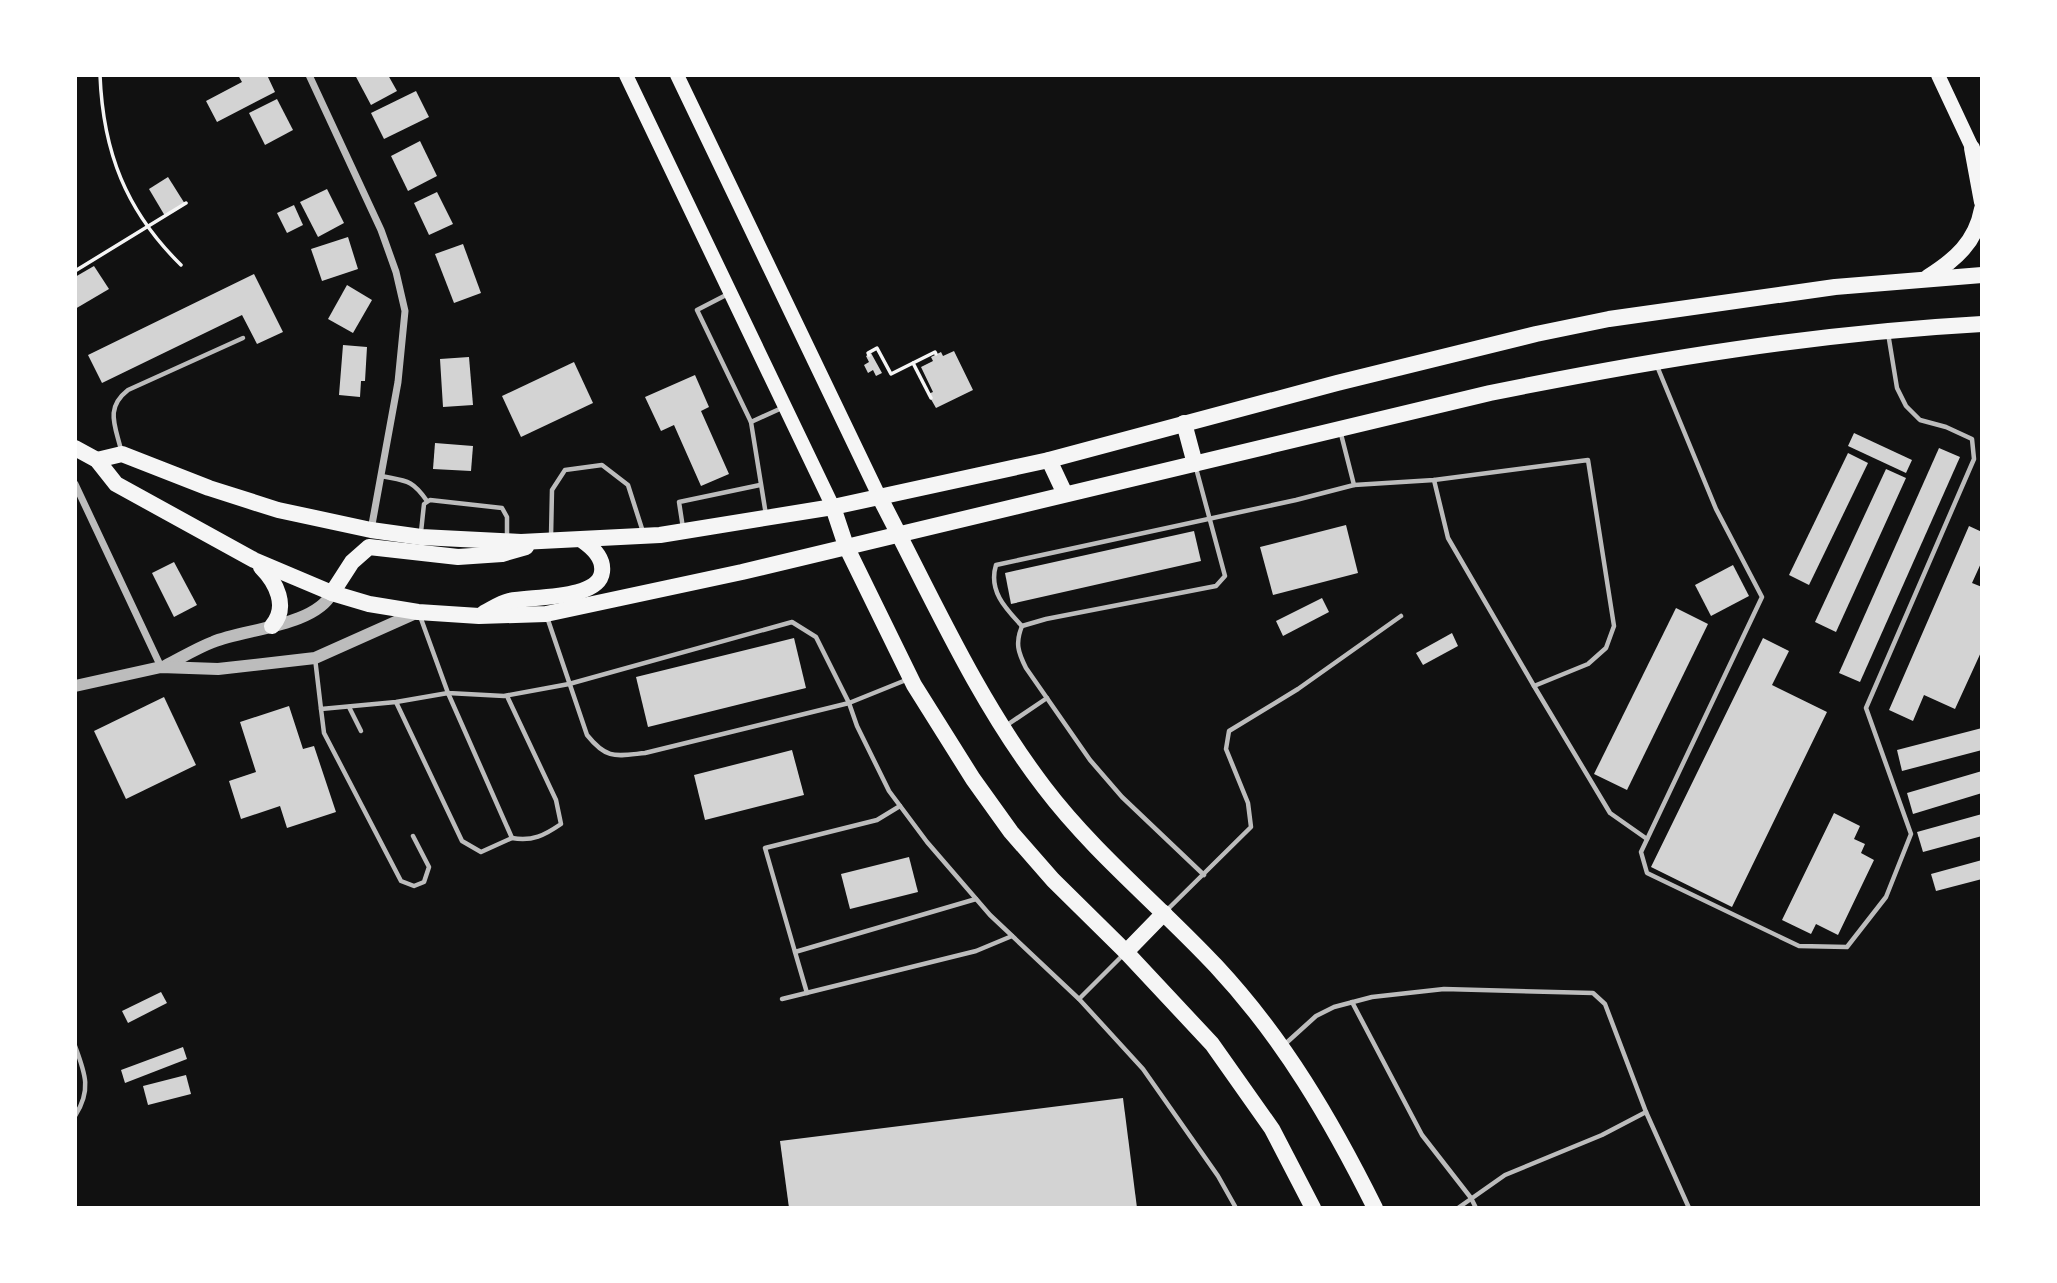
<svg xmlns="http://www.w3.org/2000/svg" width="2057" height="1283" font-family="Merriweather,serif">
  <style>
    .building { fill: #d3d3d3 }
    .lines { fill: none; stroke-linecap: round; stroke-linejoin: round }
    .path { stroke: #f5f5f5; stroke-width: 3.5 }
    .service { stroke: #bcbcbc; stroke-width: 4.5 }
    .minor { stroke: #bcbcbc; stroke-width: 7 }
    .tertiary { stroke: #bcbcbc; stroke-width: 12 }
    .secondary { stroke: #f5f5f5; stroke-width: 14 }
    .primary { stroke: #f5f5f5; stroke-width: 16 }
  </style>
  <rect width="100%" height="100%" fill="#111"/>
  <!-- building -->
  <g class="building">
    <polygon points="238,75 267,75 275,92 217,122 206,101 242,82"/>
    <polygon points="355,75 388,75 397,91 371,105"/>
    <polygon points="416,91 429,117 384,139 371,113"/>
    <polygon points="277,99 293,130 265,145 249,113"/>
    <polygon points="420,141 437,176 408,191 391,156"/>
    <polygon points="168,177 185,204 165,216 149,189"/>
    <polygon points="327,189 344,223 318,237 300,202"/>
    <polygon points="437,192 453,224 429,235 414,203"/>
    <polygon points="294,205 303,225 287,233 277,213"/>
    <polygon points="348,237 358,269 322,281 311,249"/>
    <polygon points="463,244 481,293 454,303 435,254"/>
    <polygon points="94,266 109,289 75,309 75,277"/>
    <polygon points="254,274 283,332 257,344 242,315 102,383 88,355"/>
    <polygon points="347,285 372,300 353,333 328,319"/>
    <polygon points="343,345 367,347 365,381 361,381 360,397 339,395"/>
    <polygon points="954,351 973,390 936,408 928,394 933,392 921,367 933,361 931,357 941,352 943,356"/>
    <polygon points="871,353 882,373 876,376 873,370 868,373 864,365 869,362 866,356"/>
    <polygon points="469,357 473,405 443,407 440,359"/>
    <polygon points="574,362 593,403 521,437 502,396"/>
    <polygon points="695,375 709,407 701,411 729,474 701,486 674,425 661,431 645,397"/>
    <polygon points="1854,433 1912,460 1906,473 1848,446"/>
    <polygon points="435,443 473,446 471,471 433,469"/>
    <polygon points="1939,448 1960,457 1860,682 1839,673"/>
    <polygon points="1848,453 1868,463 1809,585 1789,575"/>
    <polygon points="1886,469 1906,478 1836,632 1815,622"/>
    <polygon points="1346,525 1358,573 1273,595 1260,547"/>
    <polygon points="1969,526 1982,532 1982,561 1972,583 1982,587 1982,650 1955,709 1924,695 1913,721 1889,710"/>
    <polygon points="1194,531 1201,561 1011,604 1005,573"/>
    <polygon points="174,562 197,605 174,617 152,573"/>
    <polygon points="1733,565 1749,596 1711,616 1695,585"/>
    <polygon points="1322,598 1329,612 1283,636 1276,621"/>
    <polygon points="1676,608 1708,624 1627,790 1594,774"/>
    <polygon points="1452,633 1458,646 1423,665 1416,653"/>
    <polygon points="794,638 806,688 648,727 636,677"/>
    <polygon points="1763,638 1789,651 1772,685 1827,712 1732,907 1651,867"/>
    <polygon points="164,697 196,765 126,799 94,731"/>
    <polygon points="289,706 303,749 314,746 336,812 287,828 280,806 241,819 229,781 256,772 240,722"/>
    <polygon points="1982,728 1982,750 1902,771 1897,750"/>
    <polygon points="792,750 804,795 705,820 694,775"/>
    <polygon points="1982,771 1982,793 1913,814 1907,793"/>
    <polygon points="1834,813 1860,826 1854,839 1865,844 1861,853 1874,860 1838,935 1816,924 1811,934 1782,920"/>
    <polygon points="1982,814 1982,836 1923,852 1917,832"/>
    <polygon points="909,857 918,892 850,909 841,874"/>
    <polygon points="1982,860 1982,879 1936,891 1931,874"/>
    <polygon points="161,992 167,1003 128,1023 122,1011"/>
    <polygon points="183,1047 187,1059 125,1083 121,1070"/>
    <polygon points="186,1075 191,1094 148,1105 143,1086"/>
    <polygon points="1123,1098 1137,1208 789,1208 780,1141"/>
  </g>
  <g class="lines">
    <!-- path -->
    <g class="path">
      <path d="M100,75C103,152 126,211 181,265"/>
      <polyline points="75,271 186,203"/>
      <polyline points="869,355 868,353 877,348 891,374 935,352 936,354"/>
      <polyline points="913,363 931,398"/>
    </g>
    <!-- service -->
    <g class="service">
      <polyline points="728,294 697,310 751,422 766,515"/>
      <polyline points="1657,366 1716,509 1762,597 1641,852 1647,873 1799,946 1847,947 1886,897 1911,834 1866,708 1974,459 1972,439 1946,427 1920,420 1906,406 1897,388 1888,333"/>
      <polyline points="751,422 784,407"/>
      <path d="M121,450C115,425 105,408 128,390L243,338"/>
      <path d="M1196,468L1225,576L1216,586L1046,619L1022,626C1015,643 1018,652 1026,668L1090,760L1122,797L1204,875"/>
      <path d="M381,476C406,481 412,479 427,501"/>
      <polyline points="1434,480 1448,538 1534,686 1610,813 1647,839"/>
      <polyline points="1354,485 1434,480 1588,460 1614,626 1606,648 1588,664 1534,686"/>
      <polyline points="683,528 679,502 760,485"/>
      <polyline points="421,532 424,504 430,500 502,508 507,517 507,536"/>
      <polyline points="551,537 552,490 565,470 602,465 628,485 643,532"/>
      <polyline points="420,616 448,693 504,696 569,684 792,622 816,637 849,703 906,680"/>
      <path d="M547,617L587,735C607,760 616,756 645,753L849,703L857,726L889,791L927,842L990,915L1079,999L1143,1069L1218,1176L1236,1208"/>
      <path d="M1022,626C1006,609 988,591 996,565L1296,500L1354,485L1341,434"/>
      <polyline points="315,658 321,709 396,702 448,693 512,838 481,852 462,841 396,702"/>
      <path d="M507,696L556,800L561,824C545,835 532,842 512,838"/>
      <polyline points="349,707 361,731"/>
      <polyline points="321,709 324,733 401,881 414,886 424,882 429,867 413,836"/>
      <polyline points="1007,725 1047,698"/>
      <polyline points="900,806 877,820 765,848 795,952 976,899"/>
      <polyline points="1167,910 1251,827 1248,803 1226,749 1229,731 1298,689 1401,616"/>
      <polyline points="795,952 807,993"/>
      <polyline points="782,999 976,951 1012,936"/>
      <polyline points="1079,999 1123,955"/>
      <polyline points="1352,1002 1422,1135 1471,1198 1476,1208"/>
      <polyline points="1284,1045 1316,1016 1334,1007 1372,997 1444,989 1593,993 1605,1004 1646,1112 1602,1135 1505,1175 1458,1208"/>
      <path d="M75,1046C85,1073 92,1090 75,1116"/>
      <polyline points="1646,1112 1689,1208"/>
    </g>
    <!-- minor -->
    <g class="minor">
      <polyline points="309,75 381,230 396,272 405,311 398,382 371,530"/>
      <polyline points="75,484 161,667"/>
    </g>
    <!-- tertiary -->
    <g class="tertiary">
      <path d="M165,666C181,658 197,648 213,642C245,629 315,626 332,593"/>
      <polyline points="75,686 161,667 218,669 315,658 418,612"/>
    </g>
    <!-- secondary -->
    <g class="secondary">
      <polyline points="626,75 833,507"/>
      <polyline points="677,75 880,498"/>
      <polyline points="1938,75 1976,156"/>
    </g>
    <!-- primary -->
    <g class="primary">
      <polyline points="1972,148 1982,202"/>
      <path d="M1928,277C1955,260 1976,242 1982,209"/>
      <polyline points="1184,423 1195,464"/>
      <path d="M75,448L97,460L116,484L254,560L332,593L369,604L418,612L479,616L546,614L742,572L1490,393C1652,360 1816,333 1982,324"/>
      <polyline points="97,460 122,454 209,488 278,510 371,530 421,537 521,542 660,535 833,507 1049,460 1337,383 1536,334 1609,319 1835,287 1982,275"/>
      <polyline points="1049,460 1065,494"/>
      <path d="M880,498C932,597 976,698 1044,787C1094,853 1160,906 1216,966C1284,1039 1331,1120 1375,1208"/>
      <polyline points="833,507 846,546 914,685 973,779 1011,832 1053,880 1126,952 1212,1044 1272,1129 1313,1208"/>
      <path d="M261,567C276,582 289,607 272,626"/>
      <polyline points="332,593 352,562 369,547 458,557 502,554 526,547"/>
      <path d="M484,613C492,609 500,603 509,601C531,596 599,600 602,572C604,558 593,548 583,541"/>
      <polyline points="1126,952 1164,913"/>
    </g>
  </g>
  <!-- border -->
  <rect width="2057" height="1283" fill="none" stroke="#ffffff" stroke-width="154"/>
</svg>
